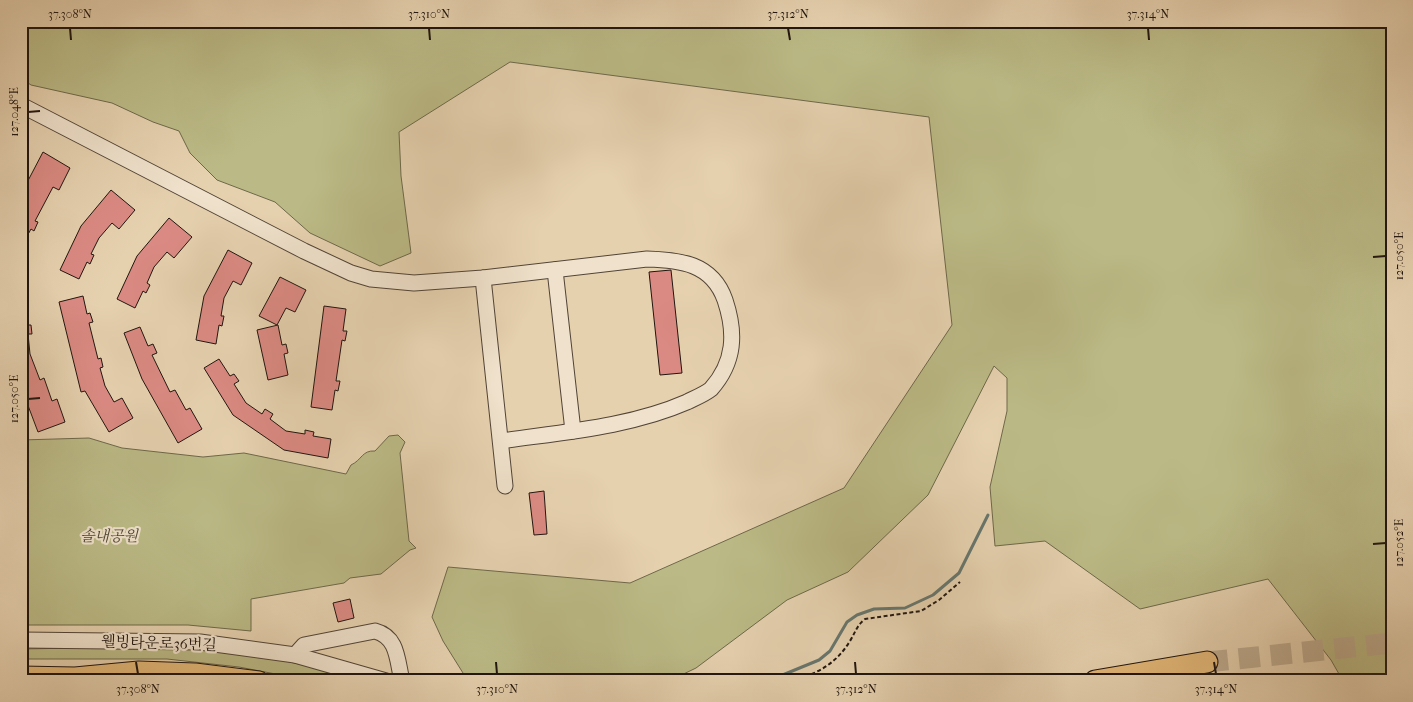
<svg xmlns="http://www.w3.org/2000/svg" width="1413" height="702" font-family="'IM FELL French Canon','Noto Serif KR',serif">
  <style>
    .green { fill: #bbba86; stroke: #6e684a }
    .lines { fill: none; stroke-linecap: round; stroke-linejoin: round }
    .stream { stroke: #67766e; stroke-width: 3 }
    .building { fill: #db8a83; stroke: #20150f }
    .highway-tunnel { stroke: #beab8f; stroke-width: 21; stroke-dasharray: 21 11; stroke-linecap: butt }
    .minor-casing { stroke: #524437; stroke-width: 17 }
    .major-casing { stroke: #20150f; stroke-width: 21 }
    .highway-casing { stroke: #20150f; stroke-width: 23 }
    .path { stroke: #20150f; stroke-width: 2; stroke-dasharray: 4 2.5; stroke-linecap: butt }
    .minor { stroke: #efe1cb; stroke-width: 15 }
    .major { stroke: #e3b878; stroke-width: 19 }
    .highway { stroke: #e3b878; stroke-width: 21 }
    .ticks { fill: none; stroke: #20150f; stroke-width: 2 }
    .labels { text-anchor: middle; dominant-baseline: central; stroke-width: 4.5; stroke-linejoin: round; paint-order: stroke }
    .park-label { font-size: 15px; font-style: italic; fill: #4e4733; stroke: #efe1cb }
    .street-label { font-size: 15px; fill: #20150f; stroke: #efe1cb }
    .neatline { fill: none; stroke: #20150f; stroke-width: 2 }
    .ticks-label { font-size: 12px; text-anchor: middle; fill: #20150f }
  </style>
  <rect width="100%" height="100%" fill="#e6d1af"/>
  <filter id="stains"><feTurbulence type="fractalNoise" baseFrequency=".004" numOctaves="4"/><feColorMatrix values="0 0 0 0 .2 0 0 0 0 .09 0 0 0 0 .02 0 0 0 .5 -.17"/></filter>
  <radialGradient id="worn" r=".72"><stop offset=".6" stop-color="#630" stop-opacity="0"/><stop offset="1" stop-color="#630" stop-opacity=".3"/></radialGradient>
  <!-- green -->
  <g class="green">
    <polygon points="21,21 1392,21 1392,681 1343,681 1331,660 1268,579 1140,609 1045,541 995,546 990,487 1007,411 1007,378 994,366 928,495 848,572 787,600 696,668 669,681 468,681 443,641 432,617 448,567 630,583 844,488 952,325 929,117 510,62 399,132 401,176 411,253 380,266 310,233 275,202 217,180 190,153 179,131 153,122 112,103 31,85 21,78"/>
    <path d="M398,435L405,442L400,453L409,541L416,548L410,550L381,574L350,578L344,583L251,599V631L188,625H21V440L89,438L122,448L203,457L244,453L346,474L351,465C362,460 362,450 375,451L389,436Z"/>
    <path d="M133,647C209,649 284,654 356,681H312L239,667L167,659H21V649Z"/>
  </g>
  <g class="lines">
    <!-- stream -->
    <polyline class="stream" points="768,681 819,660 830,651 847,622 857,615 874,609 905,608 933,595 959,573 988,515"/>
  </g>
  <!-- building -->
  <g class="building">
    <polygon points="43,152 70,168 59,190 53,187 35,221 38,222 34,231 31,229 21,247 21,194"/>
    <polygon points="111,190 135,210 119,229 112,223 99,238 91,254 94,255 90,264 87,262 79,279 60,270 81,226"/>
    <polygon points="169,218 192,237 174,258 167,252 154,267 147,283 150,285 146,293 143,291 135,308 117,299 137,256"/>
    <polygon points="228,250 252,263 241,285 233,281 224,298 221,316 224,316 222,326 219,325 216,344 196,340 204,296"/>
    <polygon points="671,270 682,373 660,375 649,272"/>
    <polygon points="280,277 306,290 295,312 286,308 277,325 259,316"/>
    <polygon points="83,296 87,314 90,313 93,322 89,323 98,359 101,358 103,367 100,368 105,386 114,402 122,398 133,418 109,432 85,391 81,392 59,302"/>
    <polygon points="324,306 346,309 343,331 347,331 345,341 342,340 336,381 340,381 338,391 335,390 332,410 311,407"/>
    <polygon points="21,325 31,325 32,334 28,334 30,354 40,380 44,378 52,401 57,399 65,422 38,432 21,387"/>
    <polygon points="278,325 282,345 286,344 288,353 284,354 288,375 268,380 257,330"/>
    <polygon points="140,327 148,346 153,344 157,353 152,355 170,392 175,390 186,410 190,408 202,429 178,443 142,379 124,333"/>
    <polygon points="219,359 230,376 234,374 239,381 234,384 246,403 262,414 265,409 273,414 270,419 286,431 305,434 305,430 314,432 313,436 331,439 328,458 284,450 233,415 204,368"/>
    <polygon points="544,491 547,534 534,535 529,493"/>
    <polygon points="350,599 354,618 338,622 333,603"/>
  </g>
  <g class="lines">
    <!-- highway-tunnel -->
    <polyline class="highway-tunnel" points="1207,662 1392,643"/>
    <defs>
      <g id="minor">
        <path d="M21,105L304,251L351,273L371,279L414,283L483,278L647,259C680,260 712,263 725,300C736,333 735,362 711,389C705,394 695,398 687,402C630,427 563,432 501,441"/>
        <polyline points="555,270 573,431"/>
        <polyline points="483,278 505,486"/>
        <polyline points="21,640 200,642 295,655 386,681"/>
        <path d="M295,655L304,645L375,631C398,637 397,660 402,681"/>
      </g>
      <polyline id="major" points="21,676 75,677 139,671 195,673 259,681"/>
      <polyline id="highway" points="1095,681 1207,662"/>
    </defs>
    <!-- minor casing -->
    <use href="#minor" class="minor-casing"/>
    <!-- major casing -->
    <use href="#major" class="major-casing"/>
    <!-- highway casing -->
    <use href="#highway" class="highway-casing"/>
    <!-- path -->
    <path class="path" d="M793,681C818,673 836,664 850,641C855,633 857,625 865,619L921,611L939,600L960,582"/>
    <!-- minor -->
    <use href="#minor" class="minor"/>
    <!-- major -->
    <use href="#major" class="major"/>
    <!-- highway -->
    <use href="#highway" class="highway"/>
  </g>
  <!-- ticks -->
  <path class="ticks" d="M70,28L71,40M429,28L430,40M788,28L790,40M1148,28L1149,40M28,112L40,111M1373,257L1386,256M28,399L40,398M1373,544L1386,543M136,662L138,674M496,662L497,674M855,662L856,674M1214,662L1216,674"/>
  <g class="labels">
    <!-- park labels -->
    <g class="park-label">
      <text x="109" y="536">솔내공원</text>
    </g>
    <!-- street labels -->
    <g class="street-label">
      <text transform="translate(159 643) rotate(2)">웰빙타운로36번길</text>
    </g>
  </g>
  <!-- margin -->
  <rect width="1413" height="702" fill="none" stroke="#e6d1af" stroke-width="55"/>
  <rect x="28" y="28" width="1358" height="646" class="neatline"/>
  <g class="ticks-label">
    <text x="70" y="18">37.308°N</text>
    <text x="429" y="18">37.310°N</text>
    <text x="788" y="18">37.312°N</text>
    <text x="1148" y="18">37.314°N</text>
    <text transform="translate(14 112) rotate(-90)" y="4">127.048°E</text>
    <text transform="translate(1399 256) rotate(-90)" y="4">127.050°E</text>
    <text transform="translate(14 399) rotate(-90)" y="4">127.050°E</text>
    <text transform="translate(1399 543) rotate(-90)" y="4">127.052°E</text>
    <text x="138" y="693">37.308°N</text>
    <text x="497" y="693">37.310°N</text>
    <text x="856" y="693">37.312°N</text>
    <text x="1216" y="693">37.314°N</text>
  </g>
  <rect width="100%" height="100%" filter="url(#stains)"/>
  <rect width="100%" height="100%" fill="url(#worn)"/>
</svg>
